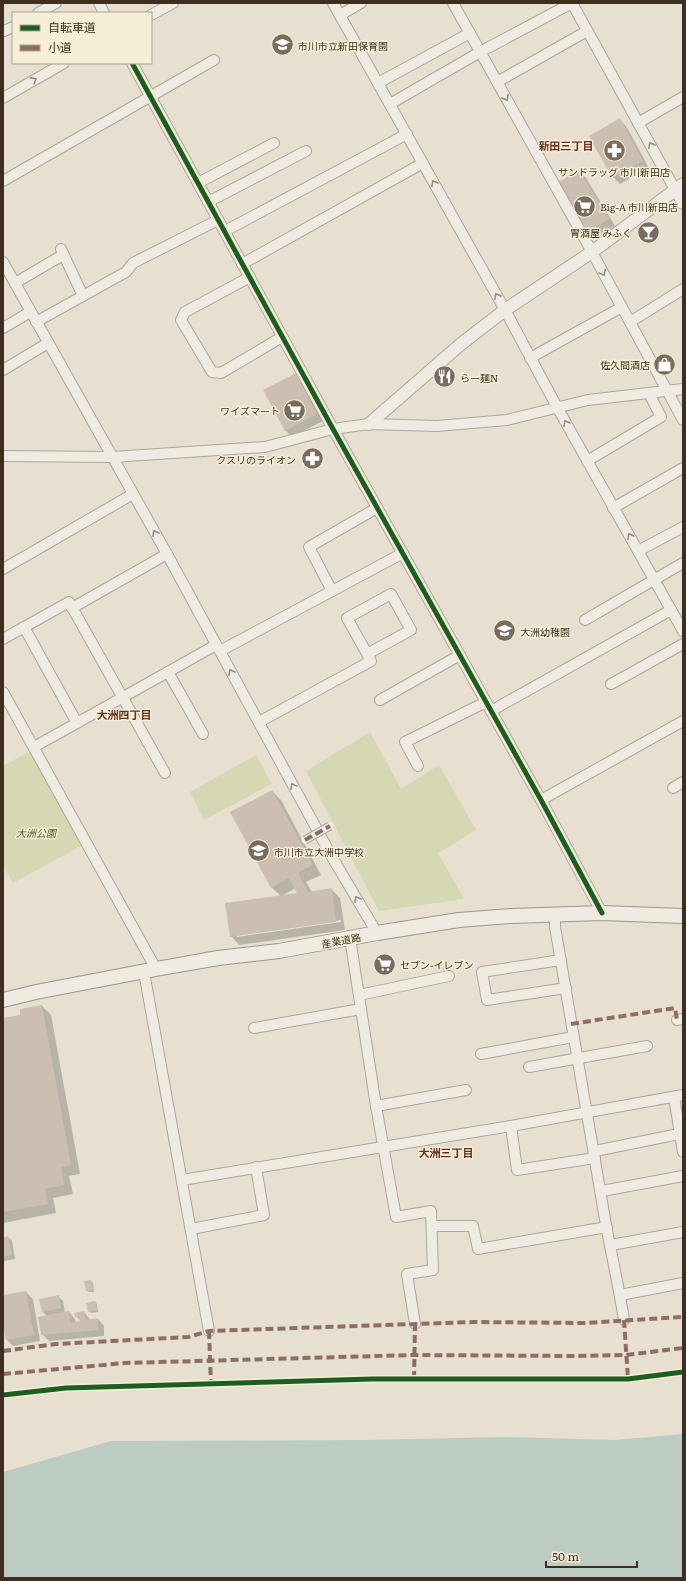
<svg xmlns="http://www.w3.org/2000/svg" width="686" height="1581" font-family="Literata,'Noto Sans JP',serif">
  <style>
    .green { fill: #d6d7b3 }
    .water { fill: #bcccc2 }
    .shadow { fill: #0003; fill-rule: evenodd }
    .building { fill: #cbbfb2 }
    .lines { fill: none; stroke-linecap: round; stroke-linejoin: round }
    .minor-casing { stroke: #ada599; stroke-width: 12 }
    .tertiary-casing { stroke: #ada599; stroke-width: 14 }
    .secondary-casing { stroke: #9c958a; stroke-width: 16 }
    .minor { stroke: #efebe3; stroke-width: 10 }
    .tertiary { stroke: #efebe3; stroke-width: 12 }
    .secondary { stroke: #efebe3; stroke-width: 14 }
    .pedestrian-bridge-casing { stroke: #ada599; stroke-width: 9; stroke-linecap: butt }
    .pedestrian-bridge { stroke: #efebe3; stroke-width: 7 }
    .quiet { stroke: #8d6e63; stroke-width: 4; stroke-dasharray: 8 4; stroke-linecap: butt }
    .cycleway-casing { stroke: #f7eed8; stroke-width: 8 }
    .cycleway { stroke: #1b5e20; stroke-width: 5 }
    .oneway { stroke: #968c82 }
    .labels { text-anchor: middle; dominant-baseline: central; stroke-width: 3; stroke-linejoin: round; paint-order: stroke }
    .poi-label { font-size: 10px; fill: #3d2e20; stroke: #f7eed8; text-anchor: start }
    .park-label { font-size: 10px; font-style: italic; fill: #4d5a26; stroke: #f7eed8 }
    .street-label { font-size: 10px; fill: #3d2e20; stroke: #f7eed8 }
    .neighbourhood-label { font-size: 11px; font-weight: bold; fill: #6b2e1e; stroke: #f7eed8 }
  </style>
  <rect width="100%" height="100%" fill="#e7e0d1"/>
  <!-- green -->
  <g class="green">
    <polygon points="370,732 401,789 439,765 476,830 438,853 464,899 379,911 306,771"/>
    <polygon points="30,751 81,846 13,883 3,865 3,766"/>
    <polygon points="256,755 272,784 204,820 190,792"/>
  </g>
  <!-- water -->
  <polygon class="water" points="683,1434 683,1578 3,1578 3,1472 111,1441 364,1440 504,1437 615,1440"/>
  <!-- shadow -->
  <g class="shadow">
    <polygon points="620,120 626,126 649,168 620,184 613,177"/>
    <polygon points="579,172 586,178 615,226 595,238 589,232 561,182"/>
    <polygon points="295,374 302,380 323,421 292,437 286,431 264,391"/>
    <path d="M272,791L281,800L321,875L306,882L312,892L331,889L340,898L345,930L239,945L231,936L281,896L272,888L232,813ZM296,888L299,894L281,896ZM341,920V922L237,937V935Z"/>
    <polygon points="42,1006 51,1015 80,1174 69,1176 73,1194 53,1198 56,1213 3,1223 3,1019 21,1015"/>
    <polygon points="8,1237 12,1241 15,1259 4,1261 3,1238"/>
    <polygon points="91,1281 93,1283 94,1292 89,1292 87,1291"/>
    <polygon points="26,1292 33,1299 40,1341 13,1346 7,1340 3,1319 3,1296"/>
    <polygon points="58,1296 63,1301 65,1313 69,1312 75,1319 76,1323 82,1322 76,1316 84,1312 91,1321 98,1319 104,1326 104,1336 49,1341 42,1334 47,1316 42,1311"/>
    <polygon points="95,1302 97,1304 98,1312 91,1313 89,1311"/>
  </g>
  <!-- building -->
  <g class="building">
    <polygon points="620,118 643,161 612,178 589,136"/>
    <polygon points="579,170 609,219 588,232 559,182"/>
    <polygon points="296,373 317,414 285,431 263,390"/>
    <polygon points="272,790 313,865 298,873 308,892 332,888 336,922 230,937 225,903 297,893 289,878 271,888 230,812"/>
    <polygon points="42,1005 71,1165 61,1167 64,1185 45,1189 48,1204 3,1212 3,1018 20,1015 20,1009"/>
    <polygon points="8,1236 12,1255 3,1257 3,1237"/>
    <polygon points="91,1280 93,1290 86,1291 84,1281"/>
    <polygon points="26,1291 34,1335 6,1340 3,1325 3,1295"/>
    <polygon points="59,1295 61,1308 42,1312 39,1299"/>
    <polygon points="95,1301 97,1310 88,1312 86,1303"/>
    <polygon points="69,1311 71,1323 80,1321 79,1316 75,1317 74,1313 84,1311 86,1320 98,1318 98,1330 41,1335 38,1317"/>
  </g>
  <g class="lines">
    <defs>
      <g id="minor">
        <polyline points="99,3 104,13"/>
        <polyline points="333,3 505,310 557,407 683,631"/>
        <polyline points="453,3 592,252 683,420"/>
        <polyline points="572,3 683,204"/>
        <polyline points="38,13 56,3"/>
        <polyline points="151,15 173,3"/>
        <polyline points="340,15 361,3"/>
        <polyline points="4,31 13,27"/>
        <polyline points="132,63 333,429 541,800 602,913"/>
        <polyline points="497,82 587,31"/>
        <polyline points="378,83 470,33"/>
        <polyline points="3,98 64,63"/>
        <polyline points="390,104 480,52 572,3"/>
        <polyline points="638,123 683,97"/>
        <polyline points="3,181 214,60"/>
        <polyline points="198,183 274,143"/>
        <polyline points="208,202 306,151"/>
        <polyline points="225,231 407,134"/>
        <polyline points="61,249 83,296"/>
        <polyline points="3,262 167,554 332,857 377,933"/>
        <polyline points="242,264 423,163"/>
        <polyline points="250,277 185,312 181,320 212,372 221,373 282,337"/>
        <polyline points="15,283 63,255"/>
        <polyline points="36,322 126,272 133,263 218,220"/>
        <polyline points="630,322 683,289"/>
        <polyline points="3,328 30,312"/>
        <polyline points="530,358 622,307"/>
        <polyline points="3,370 48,343"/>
        <polyline points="3,456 112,457 265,447 333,429 369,424 437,426 507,420 588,400 683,389"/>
        <polyline points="587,461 661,417 649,393"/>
        <polyline points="613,508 683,468"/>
        <polyline points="638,551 683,527"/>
        <polyline points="3,569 133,494"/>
        <polyline points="332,591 309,547 377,508"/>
        <polyline points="72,608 167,554"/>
        <polyline points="585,620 683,563"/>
        <polyline points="24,627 77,723"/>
        <polyline points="3,639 69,602 165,773"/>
        <polyline points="220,651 403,553"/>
        <polyline points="168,672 203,734"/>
        <polyline points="611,684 683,644"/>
        <polyline points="3,692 156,969"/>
        <polyline points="380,700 460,655"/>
        <polyline points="491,711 671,610"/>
        <polyline points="259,722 371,661 347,618 391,594 411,630 367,654"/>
        <polyline points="34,747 216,645"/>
        <polyline points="418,766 405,742 486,702"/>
        <polyline points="673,788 683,782"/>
        <polyline points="541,800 683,721"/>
        <path d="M555,914V927C572,1027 590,1126 606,1225C612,1257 619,1288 624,1320"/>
        <polyline points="350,938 376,1106 396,1217 431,1211 433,1270 407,1274 415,1324"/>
        <polyline points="561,960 482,972 487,1000 566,988"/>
        <polyline points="144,972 209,1331"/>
        <polyline points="359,995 449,976"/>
        <polyline points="677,1020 683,1019"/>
        <polyline points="254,1028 361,1009"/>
        <polyline points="481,1054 573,1037"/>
        <polyline points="529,1067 647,1046"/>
        <polyline points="674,1097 683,1152"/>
        <polyline points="376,1106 466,1090"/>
        <polyline points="511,1126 517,1170 595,1158"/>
        <polyline points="595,1151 679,1134"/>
        <polyline points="182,1180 511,1126 683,1095"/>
        <polyline points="602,1191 683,1176"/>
        <polyline points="433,1226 473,1226 478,1249 607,1227"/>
        <polyline points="191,1229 264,1215 256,1167"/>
        <polyline points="611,1245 683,1232"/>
        <polyline points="620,1295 683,1283"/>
      </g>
      <polyline id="tertiary" points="369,424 461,344 505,310 592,252 683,184"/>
      <polyline id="secondary" points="3,1000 36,992 156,969 218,958 279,951 377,933 459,920 511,916 602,913 683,916"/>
    </defs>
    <!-- minor casing -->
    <use href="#minor" class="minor-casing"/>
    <!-- tertiary casing -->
    <use href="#tertiary" class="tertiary-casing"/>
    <!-- secondary casing -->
    <use href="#secondary" class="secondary-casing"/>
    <!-- minor -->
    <use href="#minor" class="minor"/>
    <!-- tertiary -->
    <use href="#tertiary" class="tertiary"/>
    <!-- secondary -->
    <use href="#secondary" class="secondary"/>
    <defs>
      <polyline id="pedestrian-bridge" points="305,840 330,826"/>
    </defs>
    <!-- pedestrian-bridge casing -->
    <use href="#pedestrian-bridge" class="pedestrian-bridge-casing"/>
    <!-- pedestrian-bridge -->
    <use href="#pedestrian-bridge" class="pedestrian-bridge"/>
    <!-- quiet -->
    <g class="quiet">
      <polyline points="305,840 330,826"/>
      <polyline points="571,1024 675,1008 677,1020"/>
      <polyline points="624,1320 628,1379"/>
      <polyline points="209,1331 211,1384"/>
      <polyline points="3,1351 56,1344 188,1337 209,1331 474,1322 584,1323 683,1317"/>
      <polyline points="3,1374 125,1363 414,1355 574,1356 626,1355 683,1348"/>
      <polyline points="414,1379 415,1324"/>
    </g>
    <defs>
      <g id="cycleway">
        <polyline points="132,63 333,429 541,800 602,913"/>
        <polyline points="3,1395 66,1388 372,1379 628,1379 683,1372"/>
      </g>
    </defs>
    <!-- cycleway casing -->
    <use href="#cycleway" class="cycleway-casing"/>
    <!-- cycleway -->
    <use href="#cycleway" class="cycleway"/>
  </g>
  <!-- one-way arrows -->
  <defs><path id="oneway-chevron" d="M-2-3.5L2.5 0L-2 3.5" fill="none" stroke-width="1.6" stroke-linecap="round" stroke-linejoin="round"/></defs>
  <g class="oneway">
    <use href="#oneway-chevron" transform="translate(34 80) rotate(-29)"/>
    <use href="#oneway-chevron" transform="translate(506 98) rotate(61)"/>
    <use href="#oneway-chevron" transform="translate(651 145) rotate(-119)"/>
    <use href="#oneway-chevron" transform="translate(434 183) rotate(-119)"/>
    <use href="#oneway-chevron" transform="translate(603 273) rotate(62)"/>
    <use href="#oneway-chevron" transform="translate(497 296) rotate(-119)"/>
    <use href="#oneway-chevron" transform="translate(566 423) rotate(-120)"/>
    <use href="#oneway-chevron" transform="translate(155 533) rotate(-120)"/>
    <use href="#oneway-chevron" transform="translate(630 536) rotate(-120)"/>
    <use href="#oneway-chevron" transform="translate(231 672) rotate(-119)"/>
    <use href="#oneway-chevron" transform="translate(293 786) rotate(-118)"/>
    <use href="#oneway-chevron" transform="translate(357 899) rotate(-120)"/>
  </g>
  <!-- icons -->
  <defs>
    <symbol id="school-disc" viewBox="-11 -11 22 22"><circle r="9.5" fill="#786c5e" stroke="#f7eed8"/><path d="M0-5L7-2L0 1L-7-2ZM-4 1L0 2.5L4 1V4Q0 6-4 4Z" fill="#fff"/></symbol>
    <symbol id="pharmacy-disc" viewBox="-11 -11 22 22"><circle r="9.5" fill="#786c5e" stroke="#f7eed8"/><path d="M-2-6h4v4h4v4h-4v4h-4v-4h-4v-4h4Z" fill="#fff"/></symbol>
    <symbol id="supermarket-disc" viewBox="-11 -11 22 22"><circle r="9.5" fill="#786c5e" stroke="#f7eed8"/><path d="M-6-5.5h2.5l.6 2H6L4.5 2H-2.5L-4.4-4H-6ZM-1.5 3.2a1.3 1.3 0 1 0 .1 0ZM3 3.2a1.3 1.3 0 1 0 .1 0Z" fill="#fff"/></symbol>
    <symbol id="bar-disc" viewBox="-11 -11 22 22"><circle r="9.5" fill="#786c5e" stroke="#f7eed8"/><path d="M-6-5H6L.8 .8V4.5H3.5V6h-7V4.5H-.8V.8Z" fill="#fff"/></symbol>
    <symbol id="shop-disc" viewBox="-11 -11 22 22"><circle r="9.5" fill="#786c5e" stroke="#f7eed8"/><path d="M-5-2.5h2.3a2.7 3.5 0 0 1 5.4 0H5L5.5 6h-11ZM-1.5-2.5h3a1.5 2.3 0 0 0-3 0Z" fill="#fff"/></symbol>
    <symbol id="restaurant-disc" viewBox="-11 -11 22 22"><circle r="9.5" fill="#786c5e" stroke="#f7eed8"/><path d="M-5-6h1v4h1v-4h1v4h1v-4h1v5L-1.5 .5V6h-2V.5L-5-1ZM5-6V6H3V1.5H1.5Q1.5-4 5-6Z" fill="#fff"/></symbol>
  </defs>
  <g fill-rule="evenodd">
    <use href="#school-disc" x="270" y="32" width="25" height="25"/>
    <use href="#pharmacy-disc" x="602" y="138" width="25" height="25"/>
    <use href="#supermarket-disc" x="572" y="194" width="25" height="25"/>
    <use href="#bar-disc" x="636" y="220" width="25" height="25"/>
    <use href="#shop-disc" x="652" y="352" width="25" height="25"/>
    <use href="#restaurant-disc" x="432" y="364" width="25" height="25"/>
    <use href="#supermarket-disc" x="282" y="398" width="25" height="25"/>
    <use href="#pharmacy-disc" x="300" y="446" width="25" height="25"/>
    <use href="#school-disc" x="492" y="618" width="25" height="25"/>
    <use href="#school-disc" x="246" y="838" width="25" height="25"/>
    <use href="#supermarket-disc" x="372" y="952" width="25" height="25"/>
  </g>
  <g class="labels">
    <!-- poi labels -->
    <g class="poi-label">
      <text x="298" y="45">市川市立新田保育園</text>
      <text x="614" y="171" text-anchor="middle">サンドラッグ 市川新田店</text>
      <text x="600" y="206">Big-A 市川新田店</text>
      <text x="632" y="232" text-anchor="end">胃酒屋 みふく</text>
      <text x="650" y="364" text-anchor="end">佐久間酒店</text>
      <text x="460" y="377">らー麺N</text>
      <text x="280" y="410" text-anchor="end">ワイズマート</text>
      <text x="296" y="459" text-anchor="end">クスリのライオン</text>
      <text x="520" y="631">大洲幼稚園</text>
      <text x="274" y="851">市川市立大洲中学校</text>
      <text x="400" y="964">セブン-イレブン</text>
    </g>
    <!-- park labels -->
    <g class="park-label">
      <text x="36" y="832">大洲公園</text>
    </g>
    <!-- street labels -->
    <g class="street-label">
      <text transform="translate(341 940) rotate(-11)">産業道路</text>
    </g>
    <!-- neighbourhood labels -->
    <g class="neighbourhood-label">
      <text x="566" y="145">新田三丁目</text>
      <text x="124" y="714">大洲四丁目</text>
      <text x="446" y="1152">大洲三丁目</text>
    </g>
  </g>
  <!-- border -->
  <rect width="686" height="1581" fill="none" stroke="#3d2e20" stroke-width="8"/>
  <!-- legend -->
  <rect x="12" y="12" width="140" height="52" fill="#f7eed8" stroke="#ada18e"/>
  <rect x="20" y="25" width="20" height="6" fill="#1b5e20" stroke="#ada18e"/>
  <text x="48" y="32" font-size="12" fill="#3d2e20">自転車道</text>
  <rect x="20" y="45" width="20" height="6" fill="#8d6e63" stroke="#ada18e"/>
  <text x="48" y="52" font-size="12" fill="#3d2e20">小道</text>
  <!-- scale -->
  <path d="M546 1561v6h91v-6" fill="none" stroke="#3d2e20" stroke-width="2"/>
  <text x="552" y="1561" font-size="12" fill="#3d2e20" stroke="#f7eed8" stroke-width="3" paint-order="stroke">50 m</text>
</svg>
